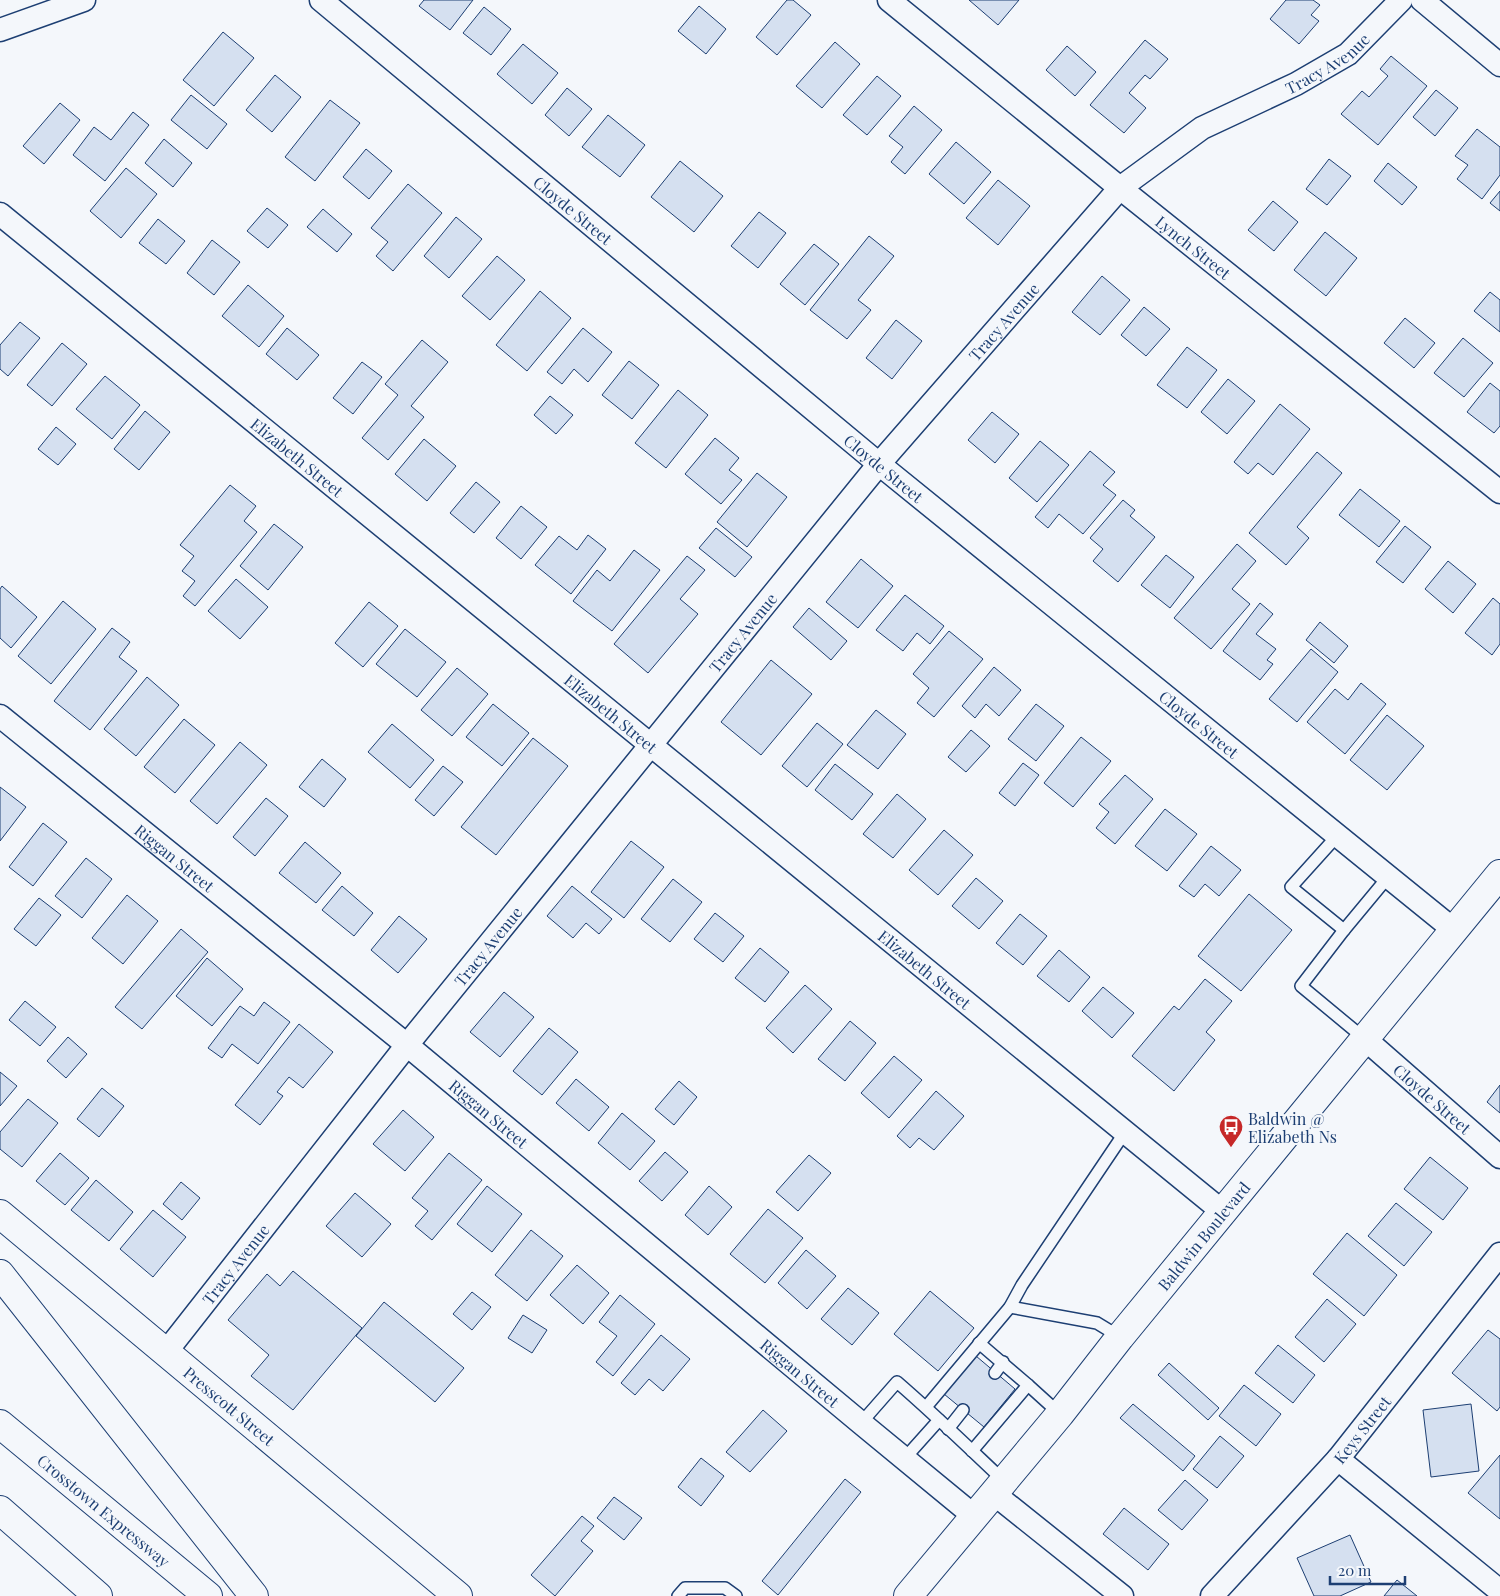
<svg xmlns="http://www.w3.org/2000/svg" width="1500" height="1596" font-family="'Playfair Display',serif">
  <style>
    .building { fill: #d5e0f0; stroke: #1d3f73 }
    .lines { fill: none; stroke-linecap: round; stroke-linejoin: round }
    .lane-casing { stroke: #1d3f73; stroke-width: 14 }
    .street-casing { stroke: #1d3f73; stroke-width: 25 }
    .secondary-casing { stroke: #1d3f73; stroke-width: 30 }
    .highway-casing { stroke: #1d3f73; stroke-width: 30 }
    .lane { stroke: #f4f7fb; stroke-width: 11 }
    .street { stroke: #f4f7fb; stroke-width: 22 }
    .secondary { stroke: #f4f7fb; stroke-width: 28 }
    .highway { stroke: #f4f7fb; stroke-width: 28 }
    .labels { text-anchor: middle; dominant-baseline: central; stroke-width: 4; stroke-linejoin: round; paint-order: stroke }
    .street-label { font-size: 16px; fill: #1d3f73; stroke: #f4f7fb }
    .poi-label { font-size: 16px; fill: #1d3f73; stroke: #f4f7fb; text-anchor: start }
  </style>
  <rect width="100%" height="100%" fill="#f4f7fb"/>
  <!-- building -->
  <g class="building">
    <polygon points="424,0 473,0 450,30 419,6"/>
    <polygon points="787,0 793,0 811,15 777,55 756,37"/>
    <polygon points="969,0 1019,0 998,25"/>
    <polygon points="1286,0 1313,0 1320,5 1311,15 1319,21 1299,44 1270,19"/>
    <polygon points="699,6 726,29 706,54 678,31"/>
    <polygon points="484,7 511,29 491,55 463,33"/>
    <polygon points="223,32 254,58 214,106 183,80"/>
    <polygon points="1145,40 1168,59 1150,79 1145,75 1129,93 1146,108 1124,133 1090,105"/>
    <polygon points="835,42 860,64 822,108 796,86"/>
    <polygon points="523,44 558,73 532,104 497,74"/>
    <polygon points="1067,46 1096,72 1075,96 1046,70"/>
    <polygon points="1391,56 1427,86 1378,145 1341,114 1362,91 1369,97 1388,76 1380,69"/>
    <polygon points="275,75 301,97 272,132 246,110"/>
    <polygon points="877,76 901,96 867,135 843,115"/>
    <polygon points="567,88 592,109 569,136 545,115"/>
    <polygon points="1436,90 1458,108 1435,136 1413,117"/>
    <polygon points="191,95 227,124 207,149 171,120"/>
    <polygon points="330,100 360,123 315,181 285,157"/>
    <polygon points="60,103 80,120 44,164 23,146"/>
    <polygon points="914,106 942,130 905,174 891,162 903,147 889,136"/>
    <polygon points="133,112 149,125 105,181 73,155 94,127 111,140"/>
    <polygon points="608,115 645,145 620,177 582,147"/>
    <polygon points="1477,129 1500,147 1500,175 1482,199 1457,179 1468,165 1455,156"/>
    <polygon points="164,139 192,163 173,187 145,163"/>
    <polygon points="956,142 991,172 964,204 929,174"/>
    <polygon points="366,149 392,171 369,199 343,177"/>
    <polygon points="1329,159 1351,176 1327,205 1306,189"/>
    <polygon points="680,161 723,196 694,232 651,197"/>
    <polygon points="1388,163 1417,187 1402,205 1374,181"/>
    <polygon points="126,168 157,194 121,238 90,211"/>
    <polygon points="998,180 1030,206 998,245 966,218"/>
    <polygon points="408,184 442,213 393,271 376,256 388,242 371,228"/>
    <polygon points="1500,191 1500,211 1490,203"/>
    <polygon points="1273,201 1298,222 1274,251 1248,230"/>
    <polygon points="267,208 288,225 268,248 247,231"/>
    <polygon points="323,209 352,234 337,252 307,227"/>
    <polygon points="759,212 786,233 758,268 731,246"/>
    <polygon points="456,217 482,239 449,278 424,256"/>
    <polygon points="158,219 185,241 166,264 139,243"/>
    <polygon points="1325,232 1357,258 1326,296 1294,270"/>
    <polygon points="869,236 894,256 858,300 871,310 847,339 810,310"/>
    <polygon points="212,240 240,262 214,295 187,273"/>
    <polygon points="814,244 839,264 805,305 780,284"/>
    <polygon points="497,256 525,280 490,320 462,296"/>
    <polygon points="1102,276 1130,300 1100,335 1072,312"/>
    <polygon points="248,285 284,316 259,347 222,316"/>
    <polygon points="540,291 571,318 527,371 496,345"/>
    <polygon points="1490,292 1500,300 1500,332 1474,311"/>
    <polygon points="1144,307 1170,329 1146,356 1121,335"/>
    <polygon points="1405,318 1435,343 1414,368 1384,343"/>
    <polygon points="896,320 922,341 892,379 866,358"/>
    <polygon points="20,322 40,338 8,376 0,369 0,345"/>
    <polygon points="287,328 319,355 297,380 266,354"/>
    <polygon points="583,328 612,352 588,382 574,369 562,384 547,372"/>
    <polygon points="1463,338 1493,363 1464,397 1434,373"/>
    <polygon points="422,340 448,362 411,406 424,417 388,460 362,438 398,395 385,384"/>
    <polygon points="62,343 87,364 52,406 27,385"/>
    <polygon points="1187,347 1217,370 1187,408 1157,385"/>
    <polygon points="629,361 659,385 632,419 602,395"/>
    <polygon points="362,362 382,377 353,414 333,398"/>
    <polygon points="105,376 140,405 112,439 76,409"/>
    <polygon points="1228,379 1255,401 1227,434 1201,412"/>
    <polygon points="1490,383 1500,391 1500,426 1494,433 1467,412"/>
    <polygon points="678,390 708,415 666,468 635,443"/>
    <polygon points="550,396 573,415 556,434 534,415"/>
    <polygon points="1280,404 1310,429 1273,475 1258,463 1248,474 1234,462"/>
    <polygon points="145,411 170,432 139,470 114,449"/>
    <polygon points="992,412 1019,434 995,463 968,440"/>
    <polygon points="56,427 76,444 58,465 38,449"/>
    <polygon points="715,438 739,458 729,470 742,480 721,504 685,474"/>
    <polygon points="424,439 456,466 427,501 395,474"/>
    <polygon points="1040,441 1069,465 1037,502 1009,478"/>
    <polygon points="1090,451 1115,472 1103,485 1116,495 1083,534 1059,514 1048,528 1035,517"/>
    <polygon points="1317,452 1342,473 1297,527 1309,538 1286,565 1249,533"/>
    <polygon points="757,473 787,497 747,547 717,522"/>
    <polygon points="476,482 500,502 474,533 450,513"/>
    <polygon points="230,485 256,506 244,521 257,532 195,606 183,596 195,581 182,571 194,556 180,545"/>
    <polygon points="1360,489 1400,521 1379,547 1339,515"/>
    <polygon points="1123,500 1135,510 1130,516 1155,537 1118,582 1093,561 1103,549 1090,538"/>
    <polygon points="521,506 547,527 521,559 496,538"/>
    <polygon points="274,524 303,547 268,590 240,566"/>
    <polygon points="1405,526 1431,547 1403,583 1376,562"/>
    <polygon points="716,528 752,557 735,577 699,548"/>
    <polygon points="588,535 606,549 571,594 535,565 559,536 577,550"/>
    <polygon points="1237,544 1256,561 1232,589 1250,604 1211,649 1174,618"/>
    <polygon points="634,550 660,570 612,631 573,601 597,570 610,581"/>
    <polygon points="1166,555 1194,577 1170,608 1141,585"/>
    <polygon points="687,556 705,570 680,599 698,614 648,673 614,644"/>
    <polygon points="861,559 893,586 858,628 826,602"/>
    <polygon points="1448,561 1476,584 1453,613 1425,589"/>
    <polygon points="236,579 268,607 240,639 208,611"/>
    <polygon points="2,586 37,617 11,648 0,638 0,589"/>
    <polygon points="905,595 944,626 930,644 917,633 903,651 876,630"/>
    <polygon points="1493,598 1500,604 1500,644 1492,655 1465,633"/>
    <polygon points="63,601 96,629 51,684 18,656"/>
    <polygon points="369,602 398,626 363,667 335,643"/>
    <polygon points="1260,603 1273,614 1256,634 1276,649 1267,660 1273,664 1260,680 1223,651"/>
    <polygon points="809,608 847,641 831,660 793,627"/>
    <polygon points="1320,622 1348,646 1334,663 1306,640"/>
    <polygon points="112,628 130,642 119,657 137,671 90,730 54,701"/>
    <polygon points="405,629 446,662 417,697 376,664"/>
    <polygon points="949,631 983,659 934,717 917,703 929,688 913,674"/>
    <polygon points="1311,649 1338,672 1297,722 1269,699"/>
    <polygon points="771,660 812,694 761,755 721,722"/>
    <polygon points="994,667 1021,690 999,716 986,704 975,718 962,706"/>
    <polygon points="457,668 488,694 452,736 421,710"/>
    <polygon points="147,677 179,705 136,756 104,729"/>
    <polygon points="1361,683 1386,704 1345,754 1307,722 1335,689 1348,700"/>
    <polygon points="493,704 529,733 502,766 466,737"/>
    <polygon points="1036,704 1064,726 1036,761 1008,739"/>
    <polygon points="876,710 906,734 878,769 847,745"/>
    <polygon points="1387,715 1424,746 1387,790 1350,760"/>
    <polygon points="184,719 215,745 175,793 144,767"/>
    <polygon points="817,723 843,744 807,787 782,766"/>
    <polygon points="392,724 434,760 410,788 368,752"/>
    <polygon points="971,730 990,746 966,772 948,757"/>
    <polygon points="1081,737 1111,761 1073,807 1044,783"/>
    <polygon points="533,738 568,766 496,855 461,827"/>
    <polygon points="240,742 267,765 217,824 190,801"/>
    <polygon points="322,759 346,779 324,807 299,787"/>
    <polygon points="1023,763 1039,775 1015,806 999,793"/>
    <polygon points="835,764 873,794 852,820 815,790"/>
    <polygon points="443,766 463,782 434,816 415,800"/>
    <polygon points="1125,775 1153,799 1115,844 1096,828 1109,812 1099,804"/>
    <polygon points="0,787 26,807 0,841"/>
    <polygon points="897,794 926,819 893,858 863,834"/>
    <polygon points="266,798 288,816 255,856 233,837"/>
    <polygon points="1165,809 1197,834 1167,871 1135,846"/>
    <polygon points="43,823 67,842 33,886 9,867"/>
    <polygon points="944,830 973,855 938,895 909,870"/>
    <polygon points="631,841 664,867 624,918 591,892"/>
    <polygon points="305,842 341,873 316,903 279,873"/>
    <polygon points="1211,846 1241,870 1219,896 1205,884 1194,897 1179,886"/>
    <polygon points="86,858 112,879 82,918 55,896"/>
    <polygon points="976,878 1003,901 979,929 952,906"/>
    <polygon points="673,879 702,902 670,942 641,919"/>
    <polygon points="342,886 373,913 354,936 322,910"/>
    <polygon points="572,886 612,919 599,934 586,923 573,938 547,916"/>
    <polygon points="1249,894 1292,930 1241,991 1198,956"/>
    <polygon points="127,895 158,921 123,964 92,938"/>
    <polygon points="39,898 61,915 36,946 14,929"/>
    <polygon points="715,913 744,936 723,962 694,939"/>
    <polygon points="1020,914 1047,936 1023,965 996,943"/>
    <polygon points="399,916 427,939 398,973 371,950"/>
    <polygon points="181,929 208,952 142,1029 115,1007"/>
    <polygon points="760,948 789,972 765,1002 735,978"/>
    <polygon points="1059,950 1090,977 1069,1002 1037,976"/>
    <polygon points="207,958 243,989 212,1026 176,996"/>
    <polygon points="1205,979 1232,1001 1206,1032 1215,1040 1174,1091 1132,1056 1174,1006 1179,1010"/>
    <polygon points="805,985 832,1009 793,1053 766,1028"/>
    <polygon points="1103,987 1134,1013 1112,1038 1082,1011"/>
    <polygon points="504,992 534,1017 500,1057 470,1032"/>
    <polygon points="25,1001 56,1027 40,1046 9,1020"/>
    <polygon points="264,1002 290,1022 258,1064 232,1044 222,1058 208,1048 240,1006 254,1016"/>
    <polygon points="850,1021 876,1043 845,1081 818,1059"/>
    <polygon points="299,1024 333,1052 303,1088 289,1077 277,1092 283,1096 260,1125 235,1105"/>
    <polygon points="549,1028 578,1052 542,1095 513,1071"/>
    <polygon points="68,1037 87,1054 66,1078 47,1061"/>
    <polygon points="894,1056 922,1080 889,1118 861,1093"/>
    <polygon points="0,1072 17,1086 0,1106"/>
    <polygon points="576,1079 609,1107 589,1131 556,1103"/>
    <polygon points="679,1081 697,1097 674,1125 655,1109"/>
    <polygon points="1500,1085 1500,1113 1487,1102"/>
    <polygon points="102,1088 124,1106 99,1137 77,1119"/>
    <polygon points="936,1091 964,1116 934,1150 919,1138 910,1148 897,1136"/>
    <polygon points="28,1099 58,1123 22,1167 0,1149 0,1132"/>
    <polygon points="403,1110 434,1137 405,1171 373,1144"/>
    <polygon points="622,1113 655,1141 630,1170 598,1143"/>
    <polygon points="665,1152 688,1172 662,1201 639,1181"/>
    <polygon points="60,1153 89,1178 65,1205 36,1181"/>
    <polygon points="449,1153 482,1180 432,1240 415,1226 428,1211 412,1198"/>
    <polygon points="809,1155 831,1173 798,1211 776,1192"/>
    <polygon points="1430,1157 1468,1188 1443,1220 1404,1189"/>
    <polygon points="96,1180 133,1212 109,1241 71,1210"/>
    <polygon points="181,1182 200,1198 182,1220 163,1204"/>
    <polygon points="487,1186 522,1214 492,1252 457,1224"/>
    <polygon points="709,1186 732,1207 708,1235 685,1215"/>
    <polygon points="355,1193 391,1224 362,1257 326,1226"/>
    <polygon points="1396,1203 1432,1232 1404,1266 1368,1236"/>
    <polygon points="768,1209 803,1238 765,1283 730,1254"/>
    <polygon points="153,1210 186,1237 153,1277 120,1249"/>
    <polygon points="531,1230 563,1256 527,1301 495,1275"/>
    <polygon points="1347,1233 1397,1275 1364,1316 1313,1274"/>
    <polygon points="806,1250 836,1276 807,1309 778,1283"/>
    <polygon points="577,1265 609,1293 583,1324 550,1295"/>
    <polygon points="293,1271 362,1328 293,1410 251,1376 269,1355 228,1320 267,1274 280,1286"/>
    <polygon points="848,1288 879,1313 852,1345 821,1319"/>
    <polygon points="930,1291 974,1328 938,1371 894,1334"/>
    <polygon points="472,1292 491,1307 472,1330 453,1314"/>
    <polygon points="620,1295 655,1324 613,1376 596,1362 617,1336 599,1322"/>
    <polygon points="1327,1299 1356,1324 1324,1362 1295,1337"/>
    <polygon points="384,1302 464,1368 435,1402 356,1336"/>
    <polygon points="523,1315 547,1330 532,1353 508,1338"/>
    <polygon points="1488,1330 1500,1339 1500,1407 1497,1411 1452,1373"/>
    <polygon points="661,1335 690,1359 663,1391 649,1379 635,1395 621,1383"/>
    <polygon points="1278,1345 1315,1375 1293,1403 1255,1373"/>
    <polygon points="976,1356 1015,1389 984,1427 944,1394"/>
    <polygon points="1169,1363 1219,1408 1208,1420 1158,1375"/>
    <polygon points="1244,1385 1281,1414 1256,1446 1219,1416"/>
    <polygon points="1133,1404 1195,1456 1183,1471 1120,1418"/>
    <polygon points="1471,1404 1479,1471 1431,1477 1423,1410"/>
    <polygon points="763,1410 787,1431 750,1472 726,1452"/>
    <polygon points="1220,1436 1244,1456 1217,1488 1193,1469"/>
    <polygon points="1500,1455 1500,1519 1468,1493"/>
    <polygon points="701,1458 724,1476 701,1506 678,1487"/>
    <polygon points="845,1479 861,1492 778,1595 762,1581"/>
    <polygon points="1185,1480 1208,1500 1182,1530 1158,1510"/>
    <polygon points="614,1497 642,1518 624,1540 597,1518"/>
    <polygon points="1124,1508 1169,1544 1148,1570 1103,1534"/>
    <polygon points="582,1516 594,1526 581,1541 593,1551 555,1596 531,1575"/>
    <polygon points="1350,1535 1371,1582 1340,1596 1314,1596 1297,1558"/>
    <polygon points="1397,1580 1417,1596 1384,1596"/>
  </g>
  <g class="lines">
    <defs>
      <g id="lane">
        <polyline points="1337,836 1291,887 1344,930"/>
        <polyline points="1365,1039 1301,986 1344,930 1388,877"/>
        <polyline points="1010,1307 1097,1323 1120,1337"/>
        <polyline points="995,1373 1003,1362"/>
        <polyline points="1028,1385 1060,1414"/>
        <polyline points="926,1407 1010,1307 1022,1285 1125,1132"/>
        <path d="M861,1423L897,1382C933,1413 968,1447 1003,1480"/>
        <polyline points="948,1429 963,1410"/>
        <polyline points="972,1451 1028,1385 979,1343"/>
        <polyline points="905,1458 939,1420"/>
        <polyline points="678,1596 685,1588 725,1588 736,1596"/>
      </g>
      <g id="street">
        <path id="s1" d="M321,0L879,464L1454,930"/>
        <path id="s2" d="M889,0L1120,188L1500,492"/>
        <polyline points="1422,0 1500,65"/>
        <polyline points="0,30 84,0"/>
        <path id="s3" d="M0,214L1223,1212"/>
        <path id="s4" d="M0,716L407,1045L861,1423L974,1516"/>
        <path id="s5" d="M1365,1039L1500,1157"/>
        <path id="s6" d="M166,1352L407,1045L879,464L1120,188L1202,128L1296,84L1348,54L1401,0"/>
        <polyline points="1338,1459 1500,1591"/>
        <polyline points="993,1493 1122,1596"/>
        <path id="s7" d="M1212,1596L1338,1459L1500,1254"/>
      </g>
      <g id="secondary">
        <path id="s8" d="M0,1214L458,1596"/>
        <path id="s9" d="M908,1596L1060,1414L1120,1337L1500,874"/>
      </g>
      <g id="highway">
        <polyline points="0,1274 254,1596"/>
        <path id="s10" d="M0,1424L208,1596"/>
        <polyline points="0,1510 98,1596"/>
      </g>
    </defs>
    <!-- lane casing -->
    <use href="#lane" class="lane-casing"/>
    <!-- street casing -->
    <use href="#street" class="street-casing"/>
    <!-- secondary casing -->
    <use href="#secondary" class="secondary-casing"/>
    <!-- highway casing -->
    <use href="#highway" class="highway-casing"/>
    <!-- lane -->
    <use href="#lane" class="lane"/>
    <!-- street -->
    <use href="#street" class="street"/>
    <!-- secondary -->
    <use href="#secondary" class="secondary"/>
    <!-- highway -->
    <use href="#highway" class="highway"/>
  </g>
  <!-- icons -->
  <defs>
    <symbol id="bus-pin" viewBox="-11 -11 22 30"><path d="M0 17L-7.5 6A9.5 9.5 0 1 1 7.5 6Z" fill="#c62828" stroke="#f4f7fb"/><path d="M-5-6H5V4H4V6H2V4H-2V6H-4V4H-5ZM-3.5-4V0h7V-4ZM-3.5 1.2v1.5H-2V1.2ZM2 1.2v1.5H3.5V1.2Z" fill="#fff"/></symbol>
  </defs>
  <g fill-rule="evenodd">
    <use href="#bus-pin" x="1217" y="1113" width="28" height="38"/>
  </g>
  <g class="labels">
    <!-- street labels -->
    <g class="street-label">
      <text stroke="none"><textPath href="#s6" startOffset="1748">Tracy Avenue</textPath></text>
      <text stroke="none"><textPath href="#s1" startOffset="328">Cloyde Street</textPath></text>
      <text stroke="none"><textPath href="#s2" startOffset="392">Lynch Street</textPath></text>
      <text stroke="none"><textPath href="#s6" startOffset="1328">Tracy Avenue</textPath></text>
      <text stroke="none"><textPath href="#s3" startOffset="384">Elizabeth Street</textPath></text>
      <text stroke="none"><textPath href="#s1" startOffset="732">Cloyde Street</textPath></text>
      <text stroke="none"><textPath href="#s6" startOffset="922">Tracy Avenue</textPath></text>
      <text stroke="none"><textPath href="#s3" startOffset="789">Elizabeth Street</textPath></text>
      <text stroke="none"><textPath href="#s1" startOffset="1138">Cloyde Street</textPath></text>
      <text stroke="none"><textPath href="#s4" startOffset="225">Riggan Street</textPath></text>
      <text stroke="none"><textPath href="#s6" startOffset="518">Tracy Avenue</textPath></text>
      <text stroke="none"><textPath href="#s3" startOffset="1194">Elizabeth Street</textPath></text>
      <text stroke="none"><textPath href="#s5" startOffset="90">Cloyde Street</textPath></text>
      <text stroke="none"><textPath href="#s4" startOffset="630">Riggan Street</textPath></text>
      <text stroke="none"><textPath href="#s9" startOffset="466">Baldwin Boulevard</textPath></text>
      <text stroke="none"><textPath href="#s6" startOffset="112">Tracy Avenue</textPath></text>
      <text stroke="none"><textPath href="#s4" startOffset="1035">Riggan Street</textPath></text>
      <text stroke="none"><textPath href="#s8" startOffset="299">Presscott Street</textPath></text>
      <text stroke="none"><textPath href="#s7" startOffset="224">Keys Street</textPath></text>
      <text stroke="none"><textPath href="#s10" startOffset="135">Crosstown Expressway</textPath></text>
    </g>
    <!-- poi labels -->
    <g class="poi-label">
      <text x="1248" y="1118">Baldwin @<tspan x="1248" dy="18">Elizabeth Ns</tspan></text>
    </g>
  </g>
  <!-- scale -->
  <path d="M1330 1576v8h75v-8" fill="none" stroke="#1d3f73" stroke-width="2.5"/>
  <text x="1338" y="1576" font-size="15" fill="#1d3f73" stroke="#f4f7fb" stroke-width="4" paint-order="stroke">20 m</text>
</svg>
